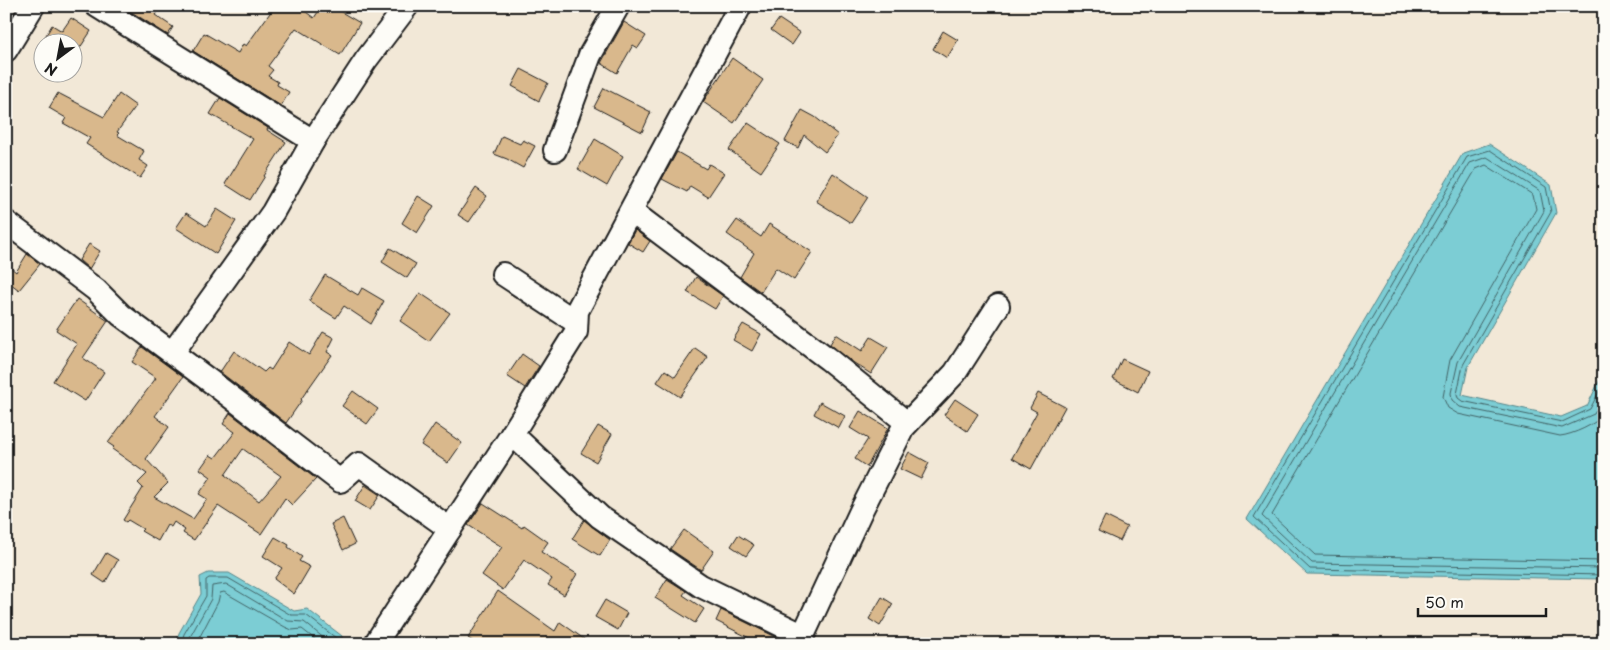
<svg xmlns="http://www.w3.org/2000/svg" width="1610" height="650" font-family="'Playpen Sans',sans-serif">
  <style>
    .water { fill: #7ccdd4; stroke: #56868a }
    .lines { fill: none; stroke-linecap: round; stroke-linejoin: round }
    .shore { stroke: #426366; stroke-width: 1 }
    .building { fill: #d9b88c; stroke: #1c1c1c; fill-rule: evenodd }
    .minor-casing { stroke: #1c1c1c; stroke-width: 26 }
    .minor { stroke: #fdfcf7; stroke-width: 22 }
  </style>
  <rect width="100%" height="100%" fill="#f2e8d7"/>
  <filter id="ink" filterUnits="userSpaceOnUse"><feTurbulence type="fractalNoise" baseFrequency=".02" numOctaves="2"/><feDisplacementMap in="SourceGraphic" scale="10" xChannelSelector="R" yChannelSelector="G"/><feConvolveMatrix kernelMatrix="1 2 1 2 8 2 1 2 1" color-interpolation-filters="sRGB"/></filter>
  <g filter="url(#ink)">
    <!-- water -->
    <g class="water">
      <polygon points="1489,144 1551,185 1556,213 1468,367 1462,395 1561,417 1587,406 1604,371 1604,579 1307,574 1247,519 1463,153"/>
      <polygon points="208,573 229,573 294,611 307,609 342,636 342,644 176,644 179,633 201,594 200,577"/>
    </g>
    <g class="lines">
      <!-- shore -->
      <g class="shore">
        <polyline points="1604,382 1590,409 1562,422 1462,401 1458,398 1457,394 1463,365 1551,212 1546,187 1490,150 1467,157 1254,517 1310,569 1604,575"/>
        <polyline points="1604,396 1594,414 1562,428 1460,407 1452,400 1451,393 1458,362 1544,211 1540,191 1487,157 1470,163 1262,516 1312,563 1604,568"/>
        <path d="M1604,414C1597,424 1572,435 1560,436L1458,414L1448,408L1443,397L1450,360L1536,209L1533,195L1486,165L1476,169L1272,515L1315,555L1604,561"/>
        <polyline points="181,644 184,634 206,596 206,580 209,578 228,578 291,615 306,615 336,638 337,644"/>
        <polyline points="188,644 190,637 211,599 212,586 226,584 288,621 304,622 331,644"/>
        <polyline points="196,644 218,602 220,593 224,592 285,627 292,630 302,629 321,644"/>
      </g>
    </g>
    <!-- building -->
    <g class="building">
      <polygon points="122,6 161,6 155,15 173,27 168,35"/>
      <polygon points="275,6 298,6 314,18 322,6 331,6 360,23 340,55 296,28 268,66 273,70 268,76 278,82 277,85 289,92 281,106 193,51 204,33 238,53 243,44 246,46"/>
      <polygon points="71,18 91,31 72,60 72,42 42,42 52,25 62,31"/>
      <polygon points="779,19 800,33 792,45 771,30"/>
      <polygon points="624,22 646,36 638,48 633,45 617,73 601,63"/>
      <polygon points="943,31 958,40 947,58 933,49"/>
      <polygon points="732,58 763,80 734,123 703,102"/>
      <polygon points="521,69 548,83 539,101 512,86"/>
      <polygon points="604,88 651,112 642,132 594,107"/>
      <polygon points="58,93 104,117 119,94 136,106 117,132 119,133 117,135 144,151 139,160 148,166 140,178 86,144 90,138 63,123 66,118 49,108"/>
      <polygon points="220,98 268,128 267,130 286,142 264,176 265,176 250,200 225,184 253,139 210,114"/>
      <polygon points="802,110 815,117 838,135 825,152 804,135 798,148 785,141"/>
      <polygon points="748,123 780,144 761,172 729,150"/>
      <polygon points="502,136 520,144 523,140 535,146 523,168 507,159 494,154"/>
      <polygon points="595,139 623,156 607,186 578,169"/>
      <polygon points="677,152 706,169 709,164 724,173 708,197 690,186 687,192 662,179"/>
      <polygon points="833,173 868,197 851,223 816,201"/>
      <polygon points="476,188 487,196 469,222 458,215"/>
      <polygon points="418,196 434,206 417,233 402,223"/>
      <polygon points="217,209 236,221 216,254 176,228 186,213 206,226"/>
      <polygon points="737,220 761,237 769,224 812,252 794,280 776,268 761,292 740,277 754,253 727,234"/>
      <polygon points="635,230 650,241 643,252 628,243"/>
      <polygon points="89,244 100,251 89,269 79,260"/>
      <polygon points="390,248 416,264 407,278 382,262"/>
      <polygon points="27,254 40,264 19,290 6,280 6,275 11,268 16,272"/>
      <polygon points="325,275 358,295 362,288 384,301 371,324 344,306 336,318 309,301"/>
      <polygon points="696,277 723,296 715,309 687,292"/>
      <polygon points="420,293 450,313 429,341 400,321"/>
      <polygon points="77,299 108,321 83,358 104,372 85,401 53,381 77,344 56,330"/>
      <polygon points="743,324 761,334 752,351 733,340"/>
      <polygon points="323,332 334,338 327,352 332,355 301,399 302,400 286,423 220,372 234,351 264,372 268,368 271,370 289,342 309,355"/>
      <polygon points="836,334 862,351 871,337 888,347 871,374 854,363 830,344"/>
      <path d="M142,347L183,377L155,416L169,427L146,459L168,483L154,497L193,519L207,499L199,494L211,477L200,469L210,455L215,458L235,432L223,424L230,413L316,479L292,505L285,498L261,534L218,506L194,540L183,533L185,530L174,522L171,527L167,525L158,541L141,531L143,529L128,520L126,522L123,520L143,488L138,483L147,474L112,449L114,447L108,443L156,378L132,362ZM243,449L281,476L259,501L225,475Z"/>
      <polygon points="695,348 708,357 680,397 657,382 665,370 675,377"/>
      <polygon points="522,354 539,366 525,388 507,376"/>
      <polygon points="1122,359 1148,371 1138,392 1113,379"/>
      <polygon points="353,391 378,409 367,424 342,406"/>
      <polygon points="1038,393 1065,407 1031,469 1012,458 1037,412 1030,408"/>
      <polygon points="955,399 978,414 967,431 944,415"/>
      <polygon points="820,402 845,416 839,428 814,414"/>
      <polygon points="860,411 888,428 867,467 855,459 868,439 850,428"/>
      <polygon points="435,424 462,443 448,463 421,445"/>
      <polygon points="598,426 612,434 596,462 581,453"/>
      <polygon points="909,452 929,463 921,479 900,469"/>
      <polygon points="365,485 380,495 370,510 355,501"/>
      <polygon points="483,503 522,528 524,525 548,542 541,552 577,574 564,595 548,585 552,579 524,560 503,590 482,575 502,547 468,525"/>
      <polygon points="1105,516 1127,527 1120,541 1098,531"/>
      <polygon points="343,518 355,544 343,550 331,524"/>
      <polygon points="584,520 610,540 600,556 572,539"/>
      <polygon points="684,530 714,551 701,570 670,549"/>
      <polygon points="738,535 754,545 746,556 731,546"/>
      <polygon points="275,537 289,545 288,547 302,557 299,561 310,567 294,594 274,579 282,568 263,556"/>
      <polygon points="106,553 118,560 105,583 93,575"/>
      <polygon points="667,579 686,591 683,595 704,609 695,623 655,598"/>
      <polygon points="498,591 555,631 560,622 591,644 477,644 468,638"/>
      <polygon points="882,597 893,604 880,626 869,619"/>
      <polygon points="605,600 627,613 618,630 595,617"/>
      <polygon points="721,610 786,642 786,644 761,644 716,621"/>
    </g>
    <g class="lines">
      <defs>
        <g id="minor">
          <polyline points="97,6 313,141"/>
          <polyline points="6,50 33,6"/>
          <polyline points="555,150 590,55 618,6"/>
          <polyline points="631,211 828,359 907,423"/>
          <polyline points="6,222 96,290 121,315 210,381 340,481 359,464 450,529"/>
          <polyline points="503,274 576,322"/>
          <polyline points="173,352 273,212 313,141 366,60 407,6"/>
          <polyline points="512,434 600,517 701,586 802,635"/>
          <polyline points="375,644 512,434 576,332 577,311 740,6"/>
          <polyline points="799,644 861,511 903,428 955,373 998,306"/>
        </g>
      </defs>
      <!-- minor casing -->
      <use href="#minor" class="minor-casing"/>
      <!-- minor -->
      <use href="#minor" class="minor"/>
    </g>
  </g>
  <!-- margin -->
  <rect width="1610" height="650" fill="none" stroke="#fdfcf7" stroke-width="25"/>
  <rect x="12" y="12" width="1585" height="625" fill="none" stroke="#1c1c1c" stroke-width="2" filter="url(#ink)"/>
  <!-- north arrow -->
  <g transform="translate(58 58) rotate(212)"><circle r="24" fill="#fdfcf7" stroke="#a3a29f"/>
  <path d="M0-4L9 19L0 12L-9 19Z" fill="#1c1c1c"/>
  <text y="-8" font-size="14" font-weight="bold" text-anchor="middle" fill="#1c1c1c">N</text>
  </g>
  <!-- scale -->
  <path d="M1418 608v8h128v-8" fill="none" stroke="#1c1c1c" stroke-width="2.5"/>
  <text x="1425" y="608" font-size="15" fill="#1c1c1c" stroke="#fdfcf7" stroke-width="4" paint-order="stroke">50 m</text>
</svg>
